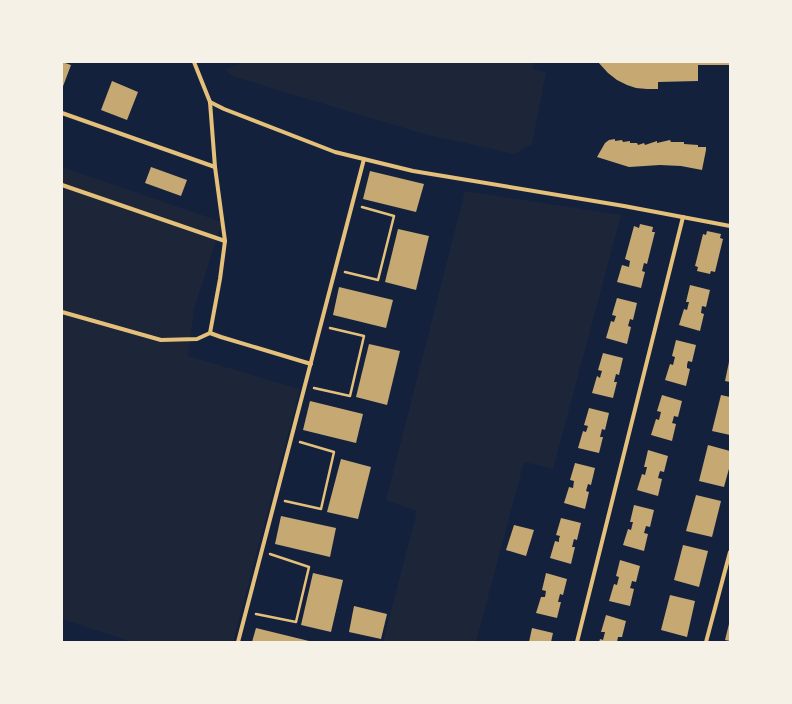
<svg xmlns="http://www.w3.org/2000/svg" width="792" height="704" font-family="'Libre Baskerville',serif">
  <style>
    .green { fill: #1d2539 }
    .building { fill: #c6a872 }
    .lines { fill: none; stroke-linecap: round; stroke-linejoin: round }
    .path { stroke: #e5c07b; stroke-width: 2.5 }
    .minor { stroke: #e5c07b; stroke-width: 4 }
  </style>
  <rect width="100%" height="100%" fill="#14213d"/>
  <!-- green -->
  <g class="green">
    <polygon points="244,62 534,62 532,69 546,72 532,144 514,154 424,134 232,76 225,70"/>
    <polygon points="62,167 222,222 194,309 188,356 300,389 233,642 132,642 62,619"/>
    <polygon points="465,191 621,215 553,469 524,462 476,642 383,642 417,511 386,500"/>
  </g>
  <!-- building -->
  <g class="building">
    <polygon points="62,62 71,65 62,89"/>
    <polygon points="598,62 730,62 730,65 698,65 698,81 658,82 658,89 647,89 636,88 627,85 617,80 608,73"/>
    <polygon points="112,81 138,92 127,120 101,110"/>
    <polygon points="615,139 615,141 622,140 623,142 630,141 630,143 637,143 638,145 644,143 645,145 657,141 657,143 670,140 671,142 684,142 684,144 698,145 698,147 706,147 706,150 702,170 681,166 660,165 629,167 597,157 605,143 609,140"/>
    <polygon points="151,167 187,180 181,196 145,183"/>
    <polygon points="370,171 424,184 416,212 363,199"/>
    <polygon points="640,224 653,227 652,232 655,232 647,264 644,263 642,271 645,272 641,288 617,282 622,265 629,267 630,261 625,259 634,226 639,228"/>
    <polygon points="398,229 429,236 416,290 385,282"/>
    <polygon points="707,231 721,234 720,238 723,239 715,272 711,271 710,274 697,271 698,267 695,266 703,234 706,235"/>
    <polygon points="690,285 710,290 706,307 702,306 701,313 704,314 700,331 679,325 684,309 687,310 689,302 686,302"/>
    <polygon points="339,287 393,300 386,328 333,315"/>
    <polygon points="617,298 637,303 633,320 630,319 628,326 631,327 627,344 606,338 611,321 614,322 616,316 612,315"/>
    <polygon points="676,340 696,345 692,362 688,361 687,365 687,368 690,369 686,386 665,380 670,364 673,365 675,357 672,356"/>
    <polygon points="369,344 400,351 387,405 356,397"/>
    <polygon points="603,353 623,358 619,375 616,374 614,382 617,382 613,398 592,393 597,376 600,378 601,374 602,371 598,370"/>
    <polygon points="729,362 730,362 730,382 725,381"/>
    <polygon points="662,395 682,401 678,417 674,416 673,420 672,423 676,424 672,441 651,435 656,419 659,420 661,412 657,411"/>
    <polygon points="721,395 730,397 730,435 712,431"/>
    <polygon points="310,401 363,414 356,443 303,430"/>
    <polygon points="589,408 609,413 605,430 602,429 600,437 603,437 599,453 578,448 583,431 586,432 588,426 584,425"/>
    <polygon points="708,445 730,451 730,465 724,487 699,481"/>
    <polygon points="648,450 668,456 664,472 660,471 658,478 662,479 658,496 637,490 642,474 645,475 647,467 644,467"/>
    <polygon points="341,459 371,467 358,519 327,512"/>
    <polygon points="575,463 595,468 591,485 588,484 586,491 589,492 585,509 564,503 569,487 573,488 574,481 570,480"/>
    <polygon points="696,495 721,501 712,537 686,531"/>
    <polygon points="634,505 654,510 650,527 646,526 644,533 648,534 644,551 623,545 628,529 631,530 633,522 630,522"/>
    <polygon points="281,516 336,528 330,557 275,544"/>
    <polygon points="561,518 581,523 577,540 574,539 572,547 575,547 571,564 550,558 555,541 559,542 559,539 560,536 556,535"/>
    <polygon points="514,525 534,530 526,556 506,550"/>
    <polygon points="683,545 708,551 699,587 674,580"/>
    <polygon points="620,560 640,566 636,582 632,581 631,585 630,588 634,589 630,606 609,601 614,584 617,585 619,577 616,576"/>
    <polygon points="313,573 343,580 331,632 301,625"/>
    <polygon points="546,573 567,579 563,595 560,594 558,602 561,602 557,618 536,613 541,597 545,597 546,591 542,590"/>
    <polygon points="670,595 695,601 687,637 661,630"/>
    <polygon points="354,606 387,614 381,639 349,632"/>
    <polygon points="606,615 626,621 622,637 618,637 617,642 599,642 600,639 603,640 605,632 601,632"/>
    <polygon points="729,624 730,624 730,641 725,640"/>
    <polygon points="256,628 309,641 309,642 252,642"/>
    <polygon points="532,628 553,633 551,642 529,642"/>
  </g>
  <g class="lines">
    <!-- path -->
    <g class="path">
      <polyline points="345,272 378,280 394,216 362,207"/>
      <polyline points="314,388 350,396 364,336 330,328"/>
      <polyline points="285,501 321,509 334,452 300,442"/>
      <polyline points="256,614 296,622 309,567 270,554"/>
    </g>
    <!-- minor -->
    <g class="minor">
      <polyline points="210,102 224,109 335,152 413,171 624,206 730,226"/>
      <polyline points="62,113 215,167 210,102 194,62"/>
      <polyline points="62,185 225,241"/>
      <polyline points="62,312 161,340 197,339 210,333 220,279 225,241 215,167"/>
      <polyline points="210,333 221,337 311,364"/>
      <polyline points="238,642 364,159"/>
      <polyline points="577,642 683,217"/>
      <polyline points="706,642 730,552"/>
    </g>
  </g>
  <!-- border -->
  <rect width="792" height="704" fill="none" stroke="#f6f1e7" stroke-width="126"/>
</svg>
